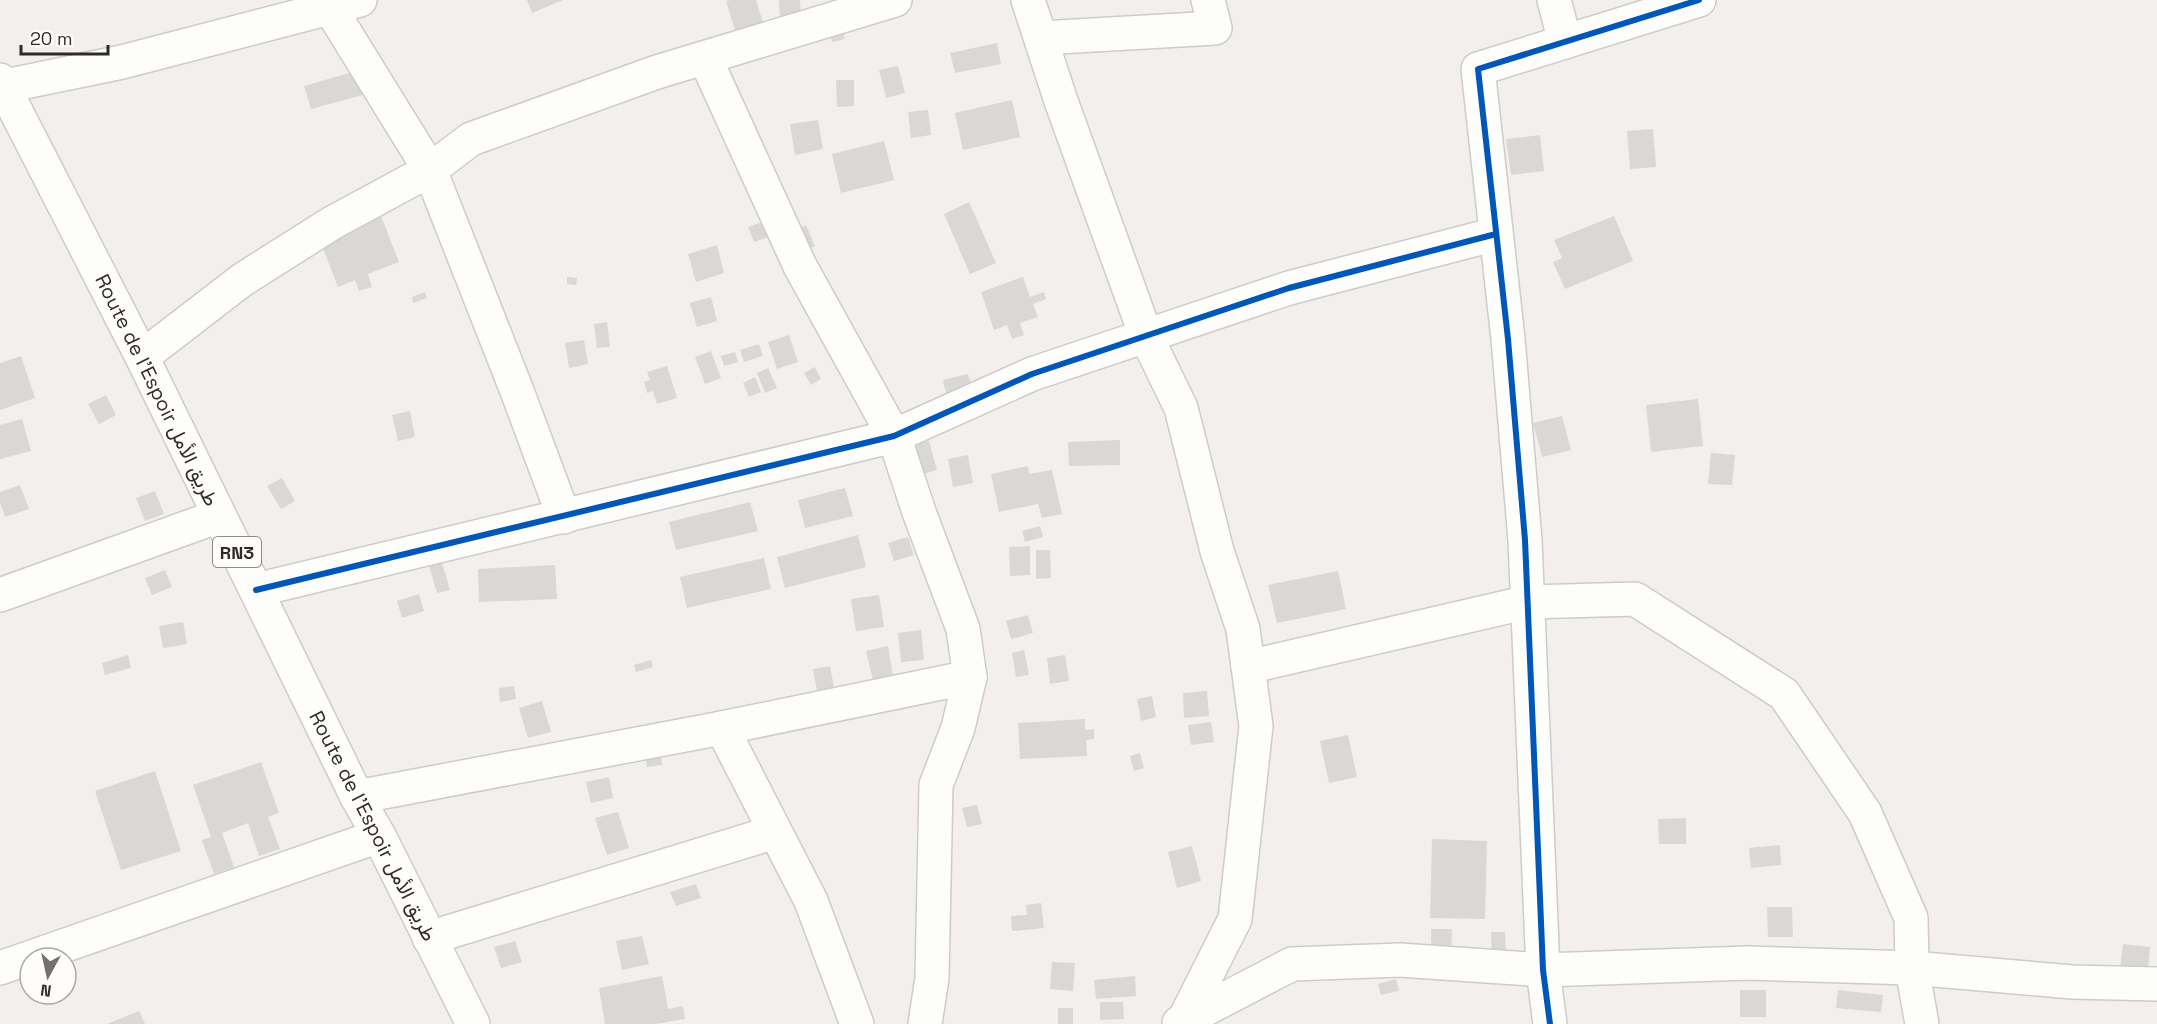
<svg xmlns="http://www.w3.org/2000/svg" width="2157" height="1024" font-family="'Space Grotesk',Vazirmatn,sans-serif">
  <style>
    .building { fill: #dad8d6 }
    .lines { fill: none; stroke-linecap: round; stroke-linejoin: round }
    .minor-casing { stroke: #ceccca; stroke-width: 36 }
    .highway-casing { stroke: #ceccca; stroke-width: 36 }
    .minor { stroke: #fdfdfc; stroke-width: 33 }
    .highway { stroke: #fdfdfc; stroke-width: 33 }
    .cycleway-casing { stroke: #fffdfc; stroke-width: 10 }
    .cycleway { stroke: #0057b8; stroke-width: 6 }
    .labels { text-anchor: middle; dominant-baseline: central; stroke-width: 6; stroke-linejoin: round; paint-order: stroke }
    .shield { fill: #fffdfc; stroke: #6d6a69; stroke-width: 1.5 }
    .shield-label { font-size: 18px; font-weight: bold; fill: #2e2b2a }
    .street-label { font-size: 20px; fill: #2e2b2a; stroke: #fffdfc }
  </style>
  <rect width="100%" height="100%" fill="#f2efed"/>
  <!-- building -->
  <g class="building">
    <polygon points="527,0 563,0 532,13"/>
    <polygon points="731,0 756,0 764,26 736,34 726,1"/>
    <polygon points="779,0 800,0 801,16 780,17"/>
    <polygon points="841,25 845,39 832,42 828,28"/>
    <polygon points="997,43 1001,64 955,73 950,53"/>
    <polygon points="898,66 905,93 886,98 879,70"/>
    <polygon points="356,71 363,95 311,109 304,86"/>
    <polygon points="836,80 854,80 854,106 837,107"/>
    <polygon points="1012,100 1020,137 963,150 955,113"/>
    <polygon points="928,110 931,135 911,138 908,112"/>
    <polygon points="818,120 823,149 795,155 790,124"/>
    <polygon points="1653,129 1656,167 1630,169 1627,131"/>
    <polygon points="1540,135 1544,171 1511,175 1506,139"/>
    <polygon points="884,141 894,180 841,193 832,154"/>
    <polygon points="969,202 996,263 970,274 944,214"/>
    <polygon points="381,216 399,262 368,274 372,287 359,291 355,280 338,287 319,238"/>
    <polygon points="1614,216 1633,261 1565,289 1553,262 1562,258 1554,240"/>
    <polygon points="762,222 768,237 754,242 748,227"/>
    <polygon points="806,225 815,246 798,253 789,232"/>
    <polygon points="717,245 724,273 696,282 688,254"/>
    <polygon points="567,277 577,278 576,285 567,284"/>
    <polygon points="1023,277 1030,297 1044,292 1046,299 1033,304 1038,317 1020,323 1024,335 1012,339 1007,325 994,330 981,292"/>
    <polygon points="425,292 427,298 413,303 412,297"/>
    <polygon points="711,297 717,321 697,327 690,303"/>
    <polygon points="607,322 610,347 597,348 594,324"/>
    <polygon points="789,335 798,362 777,369 768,342"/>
    <polygon points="584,340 588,364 569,368 565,343"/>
    <polygon points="759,344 763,356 744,362 740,350"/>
    <polygon points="711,351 721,378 705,384 695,357"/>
    <polygon points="735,352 738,362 724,366 721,356"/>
    <polygon points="21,356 35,398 0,410 0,363"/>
    <polygon points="667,366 677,398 657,404 653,391 647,393 644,382 650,380 647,372"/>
    <polygon points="815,367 821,379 811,385 804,373"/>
    <polygon points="768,368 777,388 765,393 757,373"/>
    <polygon points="968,374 973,392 947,398 943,380"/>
    <polygon points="755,377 761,392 749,397 743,383"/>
    <polygon points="106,395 116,415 99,424 88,404"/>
    <polygon points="1698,399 1703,446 1651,452 1646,405"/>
    <polygon points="410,411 415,437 398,441 392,415"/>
    <polygon points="1562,416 1571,450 1542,457 1533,423"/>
    <polygon points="22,419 31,451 0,459 0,425"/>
    <polygon points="1120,440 1120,465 1069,466 1068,442"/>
    <polygon points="929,441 937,470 920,475 912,445"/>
    <polygon points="1711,453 1735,455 1732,485 1708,484"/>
    <polygon points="968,455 973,483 953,487 948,459"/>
    <polygon points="1028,466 1029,474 1052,470 1062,514 1042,518 1038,504 999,512 991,474"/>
    <polygon points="282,478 295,501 281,509 267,486"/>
    <polygon points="20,485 29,509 5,517 0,503 0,492"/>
    <polygon points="845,488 853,516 805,528 798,500"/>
    <polygon points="155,491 164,514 145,521 136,498"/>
    <polygon points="750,502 758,531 676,550 669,522"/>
    <polygon points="1040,526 1043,537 1025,542 1022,531"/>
    <polygon points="858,535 866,567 785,588 777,557"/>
    <polygon points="908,537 914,555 894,561 888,543"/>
    <polygon points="1030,546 1030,575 1010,576 1009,547"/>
    <polygon points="1036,550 1050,550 1051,578 1036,579"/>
    <polygon points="764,558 771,589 687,608 680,577"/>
    <polygon points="442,563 450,590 437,593 429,566"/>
    <polygon points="555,565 557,599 479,602 478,569"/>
    <polygon points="165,570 172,587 152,595 145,578"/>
    <polygon points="1338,571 1346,609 1277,623 1268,585"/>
    <polygon points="419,594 424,611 402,618 397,601"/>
    <polygon points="879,595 884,627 856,631 851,599"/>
    <polygon points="1028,615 1033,633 1011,639 1006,621"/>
    <polygon points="183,622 187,644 163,648 159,626"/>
    <polygon points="921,630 924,660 901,662 898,633"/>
    <polygon points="888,646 893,676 873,680 866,651"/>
    <polygon points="1024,650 1029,675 1016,677 1012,653"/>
    <polygon points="128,655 131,668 105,675 102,663"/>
    <polygon points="1065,655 1069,681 1050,684 1047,658"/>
    <polygon points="651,660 653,667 636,672 634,665"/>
    <polygon points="830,666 835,693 818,696 813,669"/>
    <polygon points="514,686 516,699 500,702 499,688"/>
    <polygon points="1207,691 1209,716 1184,718 1183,693"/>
    <polygon points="1152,696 1156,717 1141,721 1137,699"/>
    <polygon points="542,701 551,732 528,738 519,708"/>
    <polygon points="1085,719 1085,730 1094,729 1094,739 1086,740 1087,756 1020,759 1018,723"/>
    <polygon points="1211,722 1214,742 1191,745 1188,725"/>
    <polygon points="1348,735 1357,777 1329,783 1320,741"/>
    <polygon points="661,750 662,765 647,767 645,751"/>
    <polygon points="1140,753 1144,768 1134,771 1130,756"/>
    <polygon points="261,762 279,813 268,817 280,849 259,856 248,823 222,833 234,867 214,874 202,840 211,837 193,785"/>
    <polygon points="155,771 181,851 121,870 95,791"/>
    <polygon points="609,777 613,798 591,803 586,782"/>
    <polygon points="977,805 982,824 967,827 962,808"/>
    <polygon points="618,812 629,848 607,855 595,818"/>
    <polygon points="1686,818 1686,844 1659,844 1658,819"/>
    <polygon points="1432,839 1487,841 1485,919 1430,918"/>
    <polygon points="1780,845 1781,865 1751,868 1749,848"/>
    <polygon points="1192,846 1201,881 1177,888 1168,852"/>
    <polygon points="696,884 701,898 676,906 670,892"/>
    <polygon points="1041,903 1044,928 1012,931 1011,916 1027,915 1026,905"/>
    <polygon points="1767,907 1792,907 1793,937 1768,937"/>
    <polygon points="1431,929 1452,929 1451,958 1431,958"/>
    <polygon points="1491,932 1505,932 1506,954 1492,955"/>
    <polygon points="642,936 649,964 622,970 616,941"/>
    <polygon points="515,941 522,962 501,968 494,947"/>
    <polygon points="2123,944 2150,947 2147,979 2119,976"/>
    <polygon points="1052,962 1075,963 1073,991 1050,989"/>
    <polygon points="662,976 668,1009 683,1006 685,1019 655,1024 605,1024 599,988"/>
    <polygon points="1135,976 1136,996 1096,999 1094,980"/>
    <polygon points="1396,979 1399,991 1381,995 1378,984"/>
    <rect x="1740" y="990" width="26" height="27"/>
    <polygon points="1838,990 1883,995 1881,1012 1836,1008"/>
    <polygon points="1100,1002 1123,1002 1124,1019 1100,1020"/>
    <rect x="1058" y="1008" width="15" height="16"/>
    <polygon points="139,1011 145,1024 107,1024"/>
  </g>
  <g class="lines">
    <defs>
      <g id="minor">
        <polyline points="325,0 430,170 517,391 564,517"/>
        <polyline points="1028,0 1061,101 1146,336 1181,408 1217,551 1243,629 1256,726 1235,919 1184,1020 1185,1024"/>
        <polyline points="1554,0 1565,42"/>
        <polyline points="1041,38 1215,28 1208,0"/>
        <polyline points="705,58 800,266 894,436 919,512 963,629 970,677 958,728 936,785 932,978 925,1024"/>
        <polyline points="0,87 122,62 360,0"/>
        <polyline points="142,357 242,280 332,223 430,170 471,139 657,72 895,0"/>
        <polyline points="256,590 894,436 1032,374 1289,288 1496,234"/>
        <polyline points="0,595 219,516"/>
        <polyline points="1248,667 1528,602 1635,599 1784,694 1865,813 1911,918 1912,968 1922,1024"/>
        <polyline points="722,728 811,901 857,1024"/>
        <polyline points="357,797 722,728 970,677"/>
        <polyline points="429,938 775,832"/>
        <polyline points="0,968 379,836"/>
        <polyline points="1179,1023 1292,964 1400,960 1543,970 1748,963 1912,968 2072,982 2157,984"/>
        <polyline points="1550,1024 1543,970 1525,540 1508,339 1478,69 1699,0"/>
      </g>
      <polyline id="highway" points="0,80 142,357 357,797 379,836 473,1024"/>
    </defs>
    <!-- minor casing -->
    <use href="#minor" class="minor-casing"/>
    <!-- highway casing -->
    <use href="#highway" class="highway-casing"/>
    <!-- minor -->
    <use href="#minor" class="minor"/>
    <!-- highway -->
    <use href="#highway" class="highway"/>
    <defs>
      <g id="cycleway">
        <polyline points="256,590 894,436 1032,374 1289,288 1496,234"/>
        <polyline points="1550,1024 1543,970 1525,540 1508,339 1478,69 1699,0"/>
      </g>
    </defs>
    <!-- cycleway casing -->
    <use href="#cycleway" class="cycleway-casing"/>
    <!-- cycleway -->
    <use href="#cycleway" class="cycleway"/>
  </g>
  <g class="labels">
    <!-- shield labels -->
    <rect class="shield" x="213" y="537" width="48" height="30" rx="4.5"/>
    <g class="shield-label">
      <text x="237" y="552">RN3</text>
    </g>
    <!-- street labels -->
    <g class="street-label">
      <text transform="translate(157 390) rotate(64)">Route de l’Espoir طريق الأمل</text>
      <text transform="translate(373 826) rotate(63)">Route de l’Espoir طريق الأمل</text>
    </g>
  </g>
  <!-- north arrow -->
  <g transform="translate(48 976) rotate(188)"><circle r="28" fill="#fffdfc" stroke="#aba9a8" stroke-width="1.5"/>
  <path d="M0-4.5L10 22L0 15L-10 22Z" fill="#73706e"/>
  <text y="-9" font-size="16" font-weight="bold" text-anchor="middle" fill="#2e2b2a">N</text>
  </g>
  <!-- scale -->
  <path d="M21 45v9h87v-9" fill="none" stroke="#2e2b2a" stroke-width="3"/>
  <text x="30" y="45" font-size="18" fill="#2e2b2a" stroke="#fffdfc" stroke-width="4.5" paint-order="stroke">20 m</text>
</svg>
